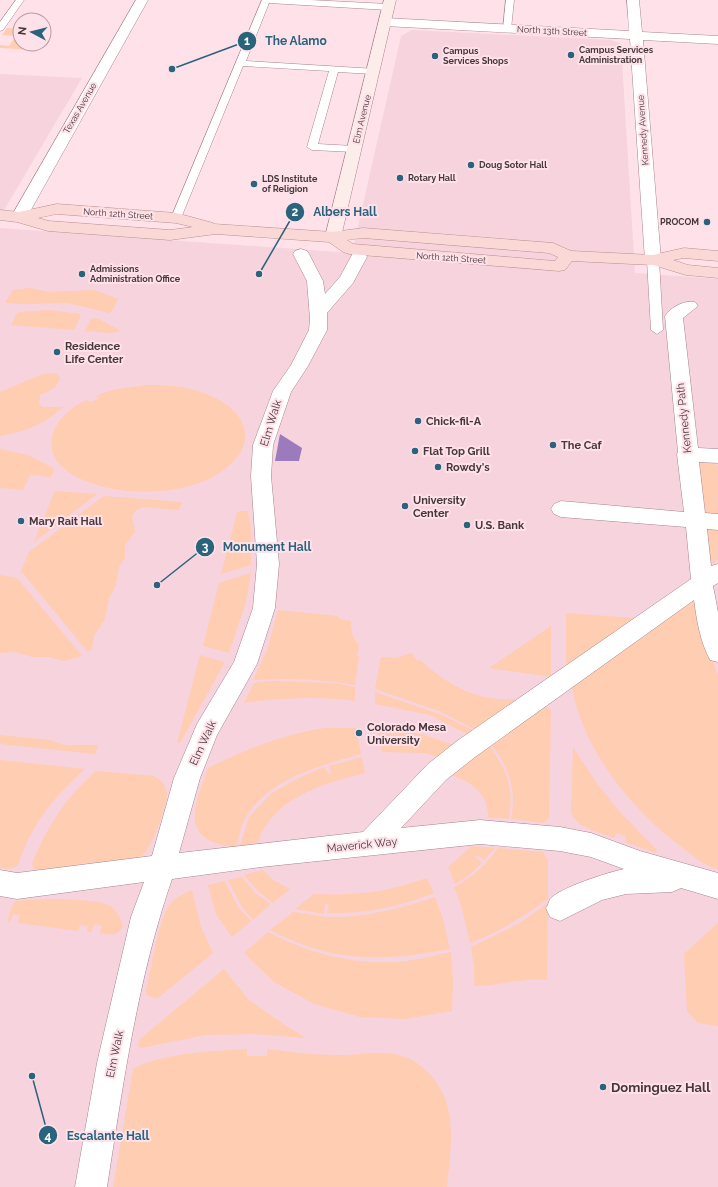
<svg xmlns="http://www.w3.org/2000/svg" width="718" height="1187" font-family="Raleway,sans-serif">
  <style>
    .built { fill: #f7d3de }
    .green { fill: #ffcdb1 }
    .water { fill: #9c7bbc }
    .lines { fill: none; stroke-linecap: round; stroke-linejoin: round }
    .lane-casing { stroke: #a6858f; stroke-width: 1 }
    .street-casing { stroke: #a6858f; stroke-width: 1 }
    .secondary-casing { stroke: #a6858f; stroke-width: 1 }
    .primary-casing { stroke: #b88f8d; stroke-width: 1 }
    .lane { fill: #fff; fill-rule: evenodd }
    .street { fill: #fff; fill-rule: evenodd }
    .secondary { fill: #fcecea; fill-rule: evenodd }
    .primary { fill: #fad8d5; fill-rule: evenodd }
    .poi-dot { fill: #29637c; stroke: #ffe1e9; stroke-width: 1.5 }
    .labels { text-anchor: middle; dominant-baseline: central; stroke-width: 4; stroke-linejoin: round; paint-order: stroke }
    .far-street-label { font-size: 9px; fill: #46383c; stroke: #ffe1e9 }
    .far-poi-label { font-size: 9px; font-weight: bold; fill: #46383c; stroke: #ffe1e9; text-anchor: start }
    .poi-label { font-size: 11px; font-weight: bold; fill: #46383c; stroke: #ffe1e9; text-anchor: start }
    .street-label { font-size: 11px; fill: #46383c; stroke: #ffe1e9 }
    .near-poi-label { font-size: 13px; font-weight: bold; fill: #46383c; stroke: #ffe1e9; text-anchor: start }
    .leader { fill: none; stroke: #29637c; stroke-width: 1.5 }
    .callout-dot { fill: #29637c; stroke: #ffe1e9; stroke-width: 1.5 }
    .mark-label { font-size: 12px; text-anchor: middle; font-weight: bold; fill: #fff }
    .callout-label { font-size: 12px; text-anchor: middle; font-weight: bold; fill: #29637c; stroke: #ffe1e9; stroke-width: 4; stroke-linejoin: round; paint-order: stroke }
  </style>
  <rect width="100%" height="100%" fill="#ffe1e9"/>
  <!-- built -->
  <g class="built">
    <polygon points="412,30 611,40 619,43 621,45 635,273 718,279 718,1187 0,1187 0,228 352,253 401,36"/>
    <polygon points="0,74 82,78 0,217"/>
  </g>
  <!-- green -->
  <g class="green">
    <polygon points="7,28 20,29 20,44 39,44 34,50 0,48 0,45 9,46 16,36 2,35"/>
    <polygon points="30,288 49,292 94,290 118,299 112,311 109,313 68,303 22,304 5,303 13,290"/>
    <polygon points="49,310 79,314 81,315 74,330 11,325 17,313 21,312"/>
    <polygon points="97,318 121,331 109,333 85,331 91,319"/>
    <path d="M52,373L57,374L60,378C57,388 50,391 40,395L39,404L43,407H63C44,424 25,432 0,436V392L43,374Z"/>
    <path d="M146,385C162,385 178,385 194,390C237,401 270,437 221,472C185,498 103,499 66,470C35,446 59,411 87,400L90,402L99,399L96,396L112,390Z"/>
    <polygon points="0,449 28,455 53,468 54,471 51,477 30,475 23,490 0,488"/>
    <polygon points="698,459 708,460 718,466 718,515 703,514"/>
    <polygon points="55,491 97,494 34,542"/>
    <path d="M104,496L182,502L179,510L143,507C137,509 135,511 132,516L135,532L125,545V558L119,567L116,585L109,598L105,619L94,636L92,649L88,652L21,571L29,552Z"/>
    <polygon points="241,511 248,511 251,528 251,565 221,574 237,513"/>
    <polygon points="705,528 718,529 718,559 709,566"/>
    <polygon points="251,573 246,602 229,653 203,646 219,583"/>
    <polygon points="0,575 17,578 82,656 64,661 49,657 32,657 15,652 0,653"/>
    <path d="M693,599L696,600L702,629L718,676V869C706,867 696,858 687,851C635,814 581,749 572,686Z"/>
    <path d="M278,610L338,616L340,619L351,621C351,631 352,637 359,645L357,656H359L355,685C321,679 288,678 253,680L267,650Z"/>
    <polygon points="566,613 635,618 566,666"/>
    <polygon points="551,626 551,677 489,668"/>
    <path d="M411,653L418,661L420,660C447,684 476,702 514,699L515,702L476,730L439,711L375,689L381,657L396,658Z"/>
    <polygon points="200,655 225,662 180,743 177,743"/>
    <path d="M272,681L334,683L355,687V701C318,696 281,698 244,703L254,683Z"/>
    <polygon points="375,692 442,715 474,731 469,735 430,715 375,704"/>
    <path d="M545,706L551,710L549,818L544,823L511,819C517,790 509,767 491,744Z"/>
    <path d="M325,728H356L361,754C320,766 273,777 247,815C241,824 239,836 237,847C221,847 197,840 195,821C193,804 203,784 208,768C245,750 283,734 325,728Z"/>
    <polygon points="377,728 421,734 454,745 437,757 425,753 382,752"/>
    <polygon points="0,735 50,740 63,745 98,745 95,754 0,744"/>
    <path d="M489,745C507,770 514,788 509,819L488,817C489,793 470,781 449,774L459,767L465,769L460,766Z"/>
    <path d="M573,747L596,782L618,810L657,850L656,853L625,842L626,836L616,833L614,838C600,832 576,828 571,812Z"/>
    <path d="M362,757L365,773C325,783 273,797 258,842L240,846L249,817L272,793L295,780L324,767L329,774L331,773L329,766Z"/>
    <path d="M0,760L85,769C52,799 32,823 18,865C12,870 7,869 0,868Z"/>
    <path d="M96,771L154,776C160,780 166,784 167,792C168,804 152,847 143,855C131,864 109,865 95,868V862L79,864L78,869L35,870L32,864C48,825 65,799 96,771Z"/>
    <polygon points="472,846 495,848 484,860 477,855 475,857 482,863 468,876 455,884 448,867"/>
    <path d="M498,848L543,852L548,860V899C523,917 499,932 470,943L461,905L454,887C472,878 487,864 498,848Z"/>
    <polygon points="263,870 273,880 290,889 273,903 258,891 244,875"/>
    <polygon points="242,877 255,893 271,904 253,920 241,906 228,880"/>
    <path d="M427,878L434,893C399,907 365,914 327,913L329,905L325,904L324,914L295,909L314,894C357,896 387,892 427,878Z"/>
    <polygon points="225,881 238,907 251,921 232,937 216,914 208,885"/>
    <path d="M192,890L201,927L213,953L158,998L151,997L146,994V990C151,971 159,915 171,903C177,897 184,893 192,890Z"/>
    <path d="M435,897L443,919L450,949C380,962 335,963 270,930L293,912C304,913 315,916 327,917C364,918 400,909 435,897Z"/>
    <path d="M16,901C35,899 95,897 110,906C117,911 121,918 123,926C118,937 110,935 100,933L102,926L95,924L91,932H87L88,926L80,925L78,931L18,923L20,915L13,914L10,922L7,921L12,906Z"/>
    <path d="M548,903L547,980C522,977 499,986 474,986V967L471,947L520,923Z"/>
    <polygon points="718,923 718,1026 698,1023 687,1011 684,954"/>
    <path d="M268,932C311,955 365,968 414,960C427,958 439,954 451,952L453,980L452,1011L405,1019L360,1017L314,1004L274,982L244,953Z"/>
    <polygon points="224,969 249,1000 285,1025 306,1038 255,1034 206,1035 141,1048 138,1046 140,1039"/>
    <path d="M247,1049V1056H267V1049C291,1052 314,1055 337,1055C353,1056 368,1052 383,1053C420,1053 447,1085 450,1120C453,1142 449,1165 447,1187H113L133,1069C160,1053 215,1051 247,1049Z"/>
  </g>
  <!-- water -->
  <polygon class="water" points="280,434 302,448 299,461 275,461"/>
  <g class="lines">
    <defs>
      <g id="lane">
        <polygon points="16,0 24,0 3,30 0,31 0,22"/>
        <polygon points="262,0 310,0 388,4 392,7 388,10 269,3 246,61 376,69 376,73 373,74 338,72 318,144 354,146 359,149 354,152 312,150 307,147 329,71 243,66 181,218 176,221 172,220 171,218"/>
        <polygon points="506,0 514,0 511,29 507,32 503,29"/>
        <polygon points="653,257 659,260 663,330 657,334 651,330 647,260"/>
      </g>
      <g id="street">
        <polygon points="136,0 148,0 27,217 25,220 13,220 11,217"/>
        <polygon points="627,0 639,0 642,32 718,36 718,44 643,40 661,260 659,264 653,265 647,264 645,260 630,39 385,26 379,22 385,18 629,31"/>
        <path d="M301,249L307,251L309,254L323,281L325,294L340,277L353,253L359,252L365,253L367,257L353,283L327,313V330L308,366L291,392L273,445L271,476L279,564L275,608L257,664L217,735L200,778L179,853L363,832L428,764L457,741L691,579L686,527L561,517L554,514L551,509L554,504L561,501L684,512L677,454L678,452L665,316C671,307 684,300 695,302L698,306L683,318L698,448L718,449V463L699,462L705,513L718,514V530L707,529L711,566L718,564V583L713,586L718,612V662L710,660C700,641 697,621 694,600L475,757L446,780L401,828L480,820L560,827L591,833L640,851L718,873V899L681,888L672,892L626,894L602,900L560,921L550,917L546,908C548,906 549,901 550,899C559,888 609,872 624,869L591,857L560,851L480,844L261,867L172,879C138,977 123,1084 107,1187H75L97,1063L131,917L144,882L17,899L0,896V870L17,873L152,856L174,778L197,724L234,662L253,608L257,564L251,476L253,445L273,391L291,365L309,330L310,319L307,281L293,254L295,251Z"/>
      </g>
      <polygon id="secondary" points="384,0 396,0 341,237 339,240 333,242 327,240 325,237"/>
      <path id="primary" d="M57,204L176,213L213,223L214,224L333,232L363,228L553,243L571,251L653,255L684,248L718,251V261L684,258L673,260L688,265L718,268V278L686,275L653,265L572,261L565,270L559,271L349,254L343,252L329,242L216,234L170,240L48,231L17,222L0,220V210L19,212ZM57,214L176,223L193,227L170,230L49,221L38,218ZM363,238L549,253L558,257L555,261L353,244L347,240Z"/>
    </defs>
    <!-- lane casing -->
    <use href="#lane" class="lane-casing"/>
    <!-- street casing -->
    <use href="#street" class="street-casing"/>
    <!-- secondary casing -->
    <use href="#secondary" class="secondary-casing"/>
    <!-- primary casing -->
    <use href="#primary" class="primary-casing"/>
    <!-- lane -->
    <use href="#lane" class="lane"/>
    <!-- street -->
    <use href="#street" class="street"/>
    <!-- secondary -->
    <use href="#secondary" class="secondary"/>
    <!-- primary -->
    <use href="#primary" class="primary"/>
  </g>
  <!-- markers -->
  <g class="poi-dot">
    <circle cx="571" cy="55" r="4"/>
    <circle cx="435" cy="56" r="4"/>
    <circle cx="471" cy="165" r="4"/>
    <circle cx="400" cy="178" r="4"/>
    <circle cx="254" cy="184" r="4"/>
    <circle cx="707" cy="222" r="4"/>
    <circle cx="82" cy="274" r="4"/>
    <circle cx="57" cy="352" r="4"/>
    <circle cx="418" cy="421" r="4"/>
    <circle cx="553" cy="445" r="4"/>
    <circle cx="415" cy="451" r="4"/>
    <circle cx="438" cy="467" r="4"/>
    <circle cx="405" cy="506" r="4"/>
    <circle cx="21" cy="521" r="4"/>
    <circle cx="467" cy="525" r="4"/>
    <circle cx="359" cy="733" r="4"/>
    <circle cx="603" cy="1087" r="4"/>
  </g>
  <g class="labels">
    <!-- far-street labels -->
    <g class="far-street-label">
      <text transform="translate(552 31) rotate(3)">North 13th Street</text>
      <text transform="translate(80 108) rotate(-60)">Texas Avenue</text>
      <text transform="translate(362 119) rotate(-76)">Elm Avenue</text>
      <text transform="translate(643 130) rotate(-94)">Kennedy Avenue</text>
      <text transform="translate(118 214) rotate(4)">North 12th Street</text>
      <text transform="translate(451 258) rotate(4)">North 12th Street</text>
    </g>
    <!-- far-poi labels -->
    <g class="far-poi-label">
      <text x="579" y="50">Campus Services<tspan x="579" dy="10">Administration</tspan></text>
      <text x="443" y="51">Campus<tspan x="443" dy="10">Services Shops</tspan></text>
      <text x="479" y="165">Doug Sotor Hall</text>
      <text x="408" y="178">Rotary Hall</text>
      <text x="262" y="179">LDS Institute<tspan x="262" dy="10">of Religion</tspan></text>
      <text x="699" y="222" text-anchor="end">PROCOM</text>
      <text x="90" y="269">Admissions<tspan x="90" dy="10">Administration Office</tspan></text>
    </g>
    <!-- poi labels -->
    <g class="poi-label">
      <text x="65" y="346">Residence<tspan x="65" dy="13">Life Center</tspan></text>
      <text x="426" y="421">Chick-fil-A</text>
      <text x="561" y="445">The Caf</text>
      <text x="423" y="451">Flat Top Grill</text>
      <text x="446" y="467">Rowdy's</text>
      <text x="413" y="500">University<tspan x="413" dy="13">Center</tspan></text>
      <text x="29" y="521">Mary Rait Hall</text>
      <text x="475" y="525">U.S. Bank</text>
      <text x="367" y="727">Colorado Mesa<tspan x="367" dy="13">University</tspan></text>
    </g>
    <!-- street labels -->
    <g class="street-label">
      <text transform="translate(684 418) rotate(-96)">Kennedy Path</text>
      <text transform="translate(271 423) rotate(-73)">Elm Walk</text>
      <text transform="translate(203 743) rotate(-65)">Elm Walk</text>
      <text transform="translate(362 845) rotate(-6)">Maverick Way</text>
      <text transform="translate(115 1054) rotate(-78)">Elm Walk</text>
    </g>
    <!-- near-poi labels -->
    <g class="near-poi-label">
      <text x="611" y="1087">Dominguez Hall</text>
    </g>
  </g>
  <!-- callouts -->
  <path class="leader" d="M172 69L247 41M259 274L295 212M157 585L205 547M32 1076L48 1135"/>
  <g class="callout-dot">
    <circle cx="172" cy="69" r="4"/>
    <circle cx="259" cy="274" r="4"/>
    <circle cx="157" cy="585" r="4"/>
    <circle cx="32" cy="1076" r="4"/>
    <circle cx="247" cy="41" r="10"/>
    <circle cx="295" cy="212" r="10"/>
    <circle cx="205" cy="547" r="10"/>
    <circle cx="48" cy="1135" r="10"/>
  </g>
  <g class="mark-label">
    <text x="247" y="45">1</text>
    <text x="295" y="216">2</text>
    <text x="205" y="551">3</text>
    <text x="48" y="1140">4</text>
  </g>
  <g class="callout-label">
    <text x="296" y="45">The Alamo</text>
    <text x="345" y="216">Albers Hall</text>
    <text x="267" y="551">Monument Hall</text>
    <text x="108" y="1140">Escalante Hall</text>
  </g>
  <!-- north arrow -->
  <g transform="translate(32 32) rotate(277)"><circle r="19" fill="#ffe1e9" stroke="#b59da4"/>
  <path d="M0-3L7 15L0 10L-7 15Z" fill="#29637c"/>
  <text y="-6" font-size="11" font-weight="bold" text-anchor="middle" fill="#46383c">N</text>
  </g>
</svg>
